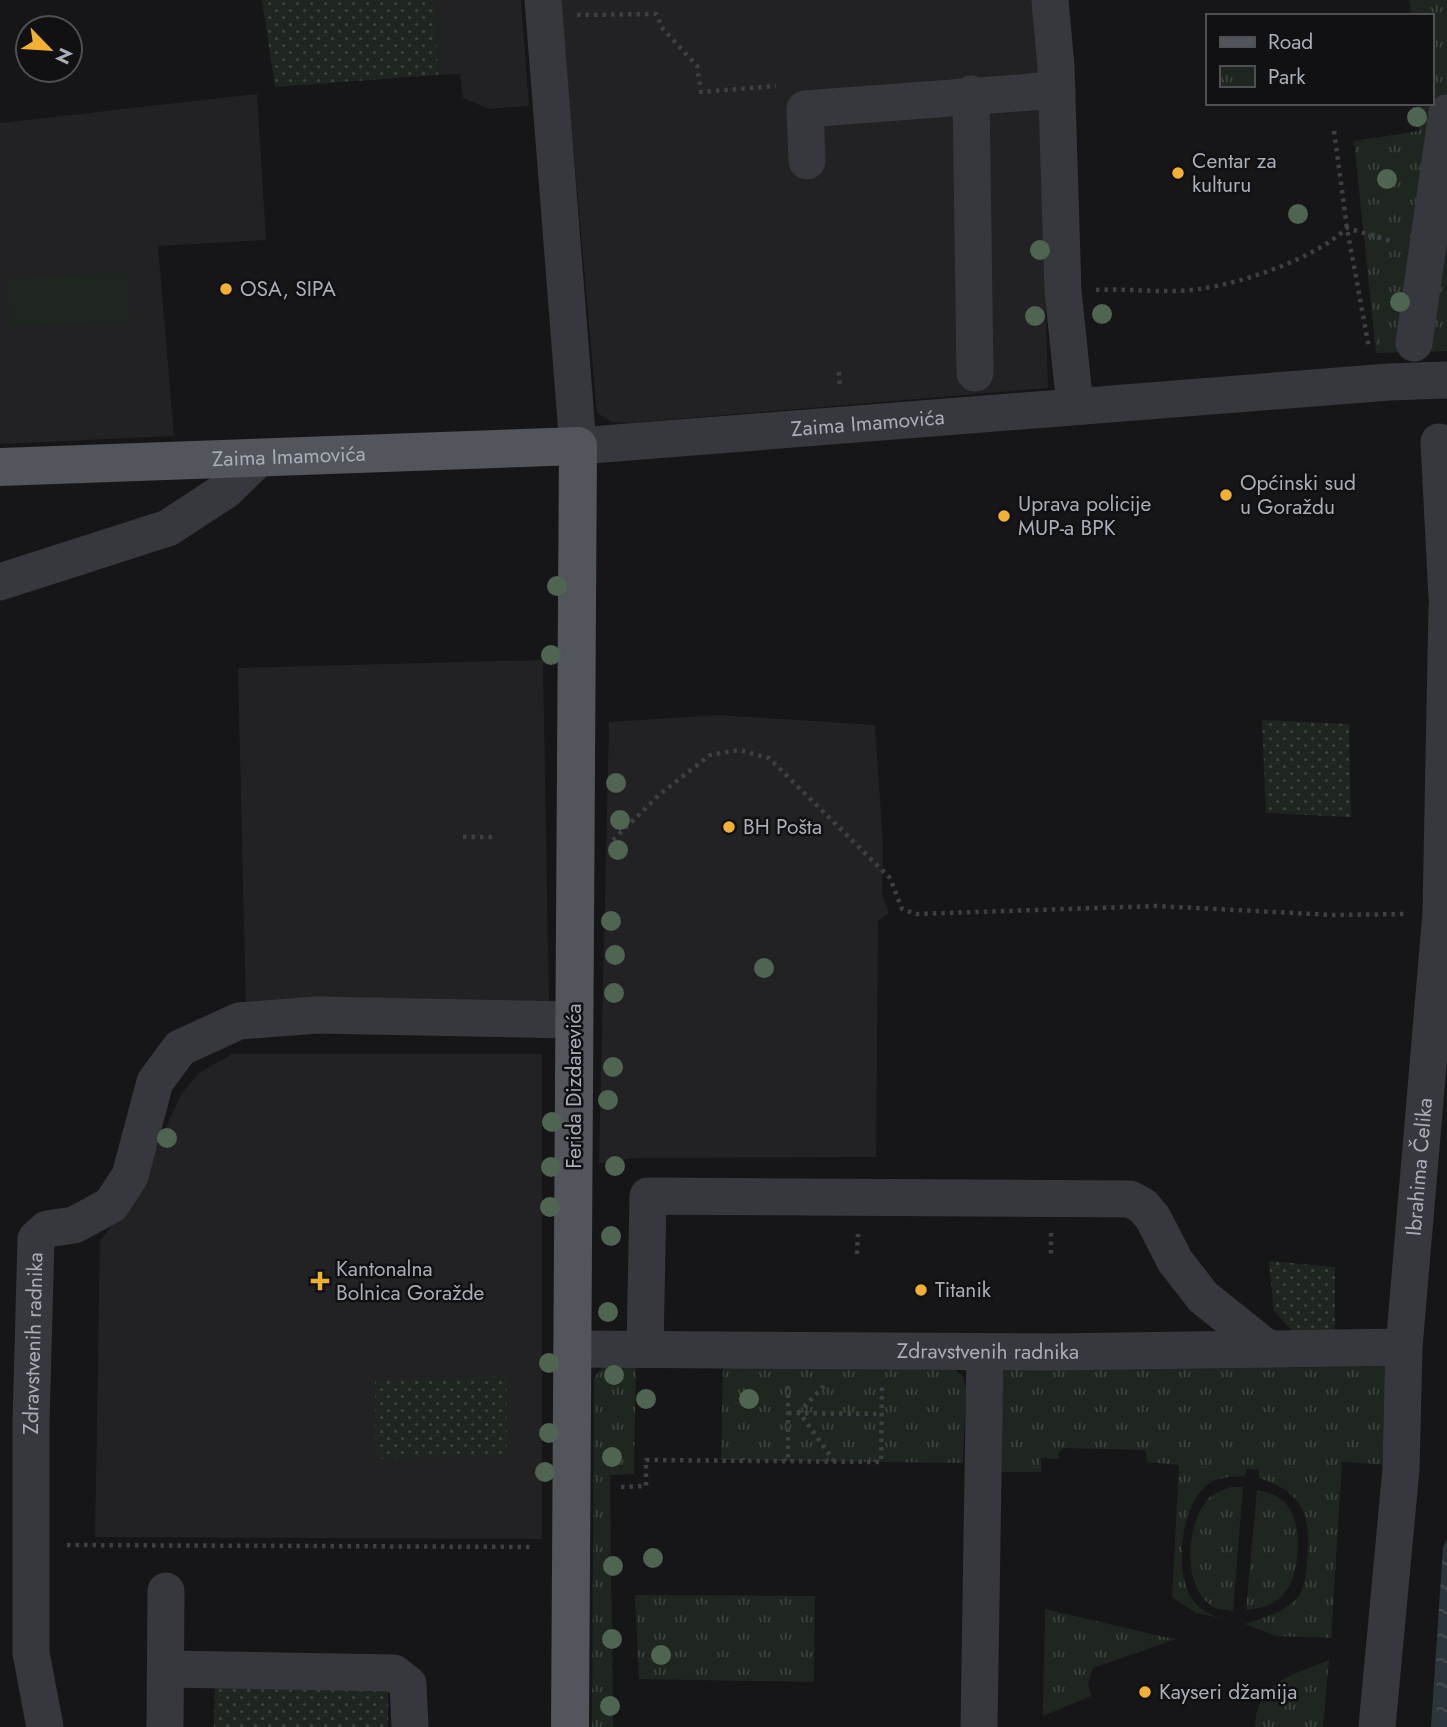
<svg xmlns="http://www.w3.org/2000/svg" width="1447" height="1727" font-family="Jost,sans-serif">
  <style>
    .built { fill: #222225 }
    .grass { fill: url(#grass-dots) }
    .park { fill: url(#park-tufts) }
    .garden { fill: #1e261f }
    .water { fill: url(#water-ripples) }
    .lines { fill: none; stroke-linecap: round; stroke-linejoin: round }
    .path { stroke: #3d3f44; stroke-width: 4.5; stroke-dasharray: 3.5 5; stroke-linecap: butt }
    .minor { stroke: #37383d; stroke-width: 37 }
    .major { stroke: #53555c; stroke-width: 38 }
    .tree { fill: #506452 }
    .poi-dot { fill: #f2b134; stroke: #111113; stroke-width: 2.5 }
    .labels { text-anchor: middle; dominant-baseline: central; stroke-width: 5; stroke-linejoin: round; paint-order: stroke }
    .poi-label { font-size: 21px; fill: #a8adb8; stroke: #111113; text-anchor: start }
    .street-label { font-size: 21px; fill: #a8adb8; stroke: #111113 }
  </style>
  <defs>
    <pattern id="grass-dots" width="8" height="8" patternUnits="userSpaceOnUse" patternTransform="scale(1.75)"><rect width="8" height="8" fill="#1e261f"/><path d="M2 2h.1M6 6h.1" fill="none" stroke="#3c433d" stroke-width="1.8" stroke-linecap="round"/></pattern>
    <pattern id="park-tufts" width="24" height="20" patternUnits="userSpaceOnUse" patternTransform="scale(1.75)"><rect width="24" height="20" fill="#1e261f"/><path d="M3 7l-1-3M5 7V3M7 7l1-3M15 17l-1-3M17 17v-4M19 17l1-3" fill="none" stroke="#3c433d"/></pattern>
    <pattern id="water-ripples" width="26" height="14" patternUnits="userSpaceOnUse" patternTransform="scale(1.75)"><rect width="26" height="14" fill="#2c353c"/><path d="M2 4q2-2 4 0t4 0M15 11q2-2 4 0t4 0" fill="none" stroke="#485056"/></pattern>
  </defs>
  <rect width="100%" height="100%" fill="#161618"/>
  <!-- built -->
  <g class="built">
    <polygon points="435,0 521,0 529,106 489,109 463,98 460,74 438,75"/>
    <polygon points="560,0 1036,0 1048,388 629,423 612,422 597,413"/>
    <polygon points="257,94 266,240 158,246 174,436 0,444 0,123"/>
    <polygon points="543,660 549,1005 246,1013 238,668"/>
    <polygon points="718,715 875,725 883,845 882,894 889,913 878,921 876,1157 634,1158 599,1163 609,722"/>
    <polygon points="232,1054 542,1054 542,1539 95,1537 100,1241 137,1193 181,1094 199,1073"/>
  </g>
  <!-- grass -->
  <g class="grass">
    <polygon points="262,0 435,0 438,75 275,87"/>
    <polygon points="1262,720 1349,724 1351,817 1266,813"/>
    <polygon points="1269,1261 1335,1267 1335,1333 1295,1334 1274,1311"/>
    <polygon points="507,1376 507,1455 376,1459 375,1380"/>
    <polygon points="215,1678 388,1680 388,1727 214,1727"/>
  </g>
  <!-- park -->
  <g class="park">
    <polygon points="1409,0 1447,0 1447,351 1376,353 1354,141 1419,131 1417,103 1431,103 1431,16 1411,16"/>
    <path d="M1003,1359L1394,1364L1392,1465L1342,1462L1331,1638L1276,1636L1245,1624C1263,1618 1286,1612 1298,1597C1305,1588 1306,1572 1307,1561C1312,1516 1303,1492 1259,1478V1470L1246,1469L1245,1476C1233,1477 1219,1476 1208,1484C1180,1505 1171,1580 1197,1605C1206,1614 1219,1618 1232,1620L1196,1613L1172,1597L1179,1465L1147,1462L1145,1450L1064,1448L1059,1452L1058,1459L1041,1458V1472H998Z"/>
    <polygon points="605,1363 636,1363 634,1474 610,1475 613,1727 592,1727 594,1378"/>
    <polygon points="723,1365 953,1368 963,1377 966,1389 963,1463 721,1460"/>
    <path d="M1231,1487H1243L1233,1611C1226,1610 1217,1610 1212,1606C1182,1586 1186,1526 1207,1500C1213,1493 1223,1490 1231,1487Z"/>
    <path d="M1257,1490C1266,1492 1275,1494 1282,1500C1295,1511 1298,1530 1298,1546C1296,1582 1287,1607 1246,1610Z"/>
    <polygon points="635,1595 815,1596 814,1682 639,1679"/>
    <polygon points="1045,1609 1160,1636 1176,1639 1093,1668 1088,1683 1091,1696 1043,1716"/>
    <path d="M1329,1660L1323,1727H1255C1256,1681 1292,1676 1329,1660Z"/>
  </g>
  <!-- garden -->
  <polygon class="garden" points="128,272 130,322 9,327 7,277"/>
  <!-- water -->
  <polygon class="water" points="1447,1540 1447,1727 1431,1727 1443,1547"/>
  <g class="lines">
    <!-- path -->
    <g class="path">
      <polyline points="577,15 656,14 663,29 697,66 701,92 776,86"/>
      <polyline points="1334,131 1347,228 1369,348"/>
      <path d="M1096,290C1130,288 1165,294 1199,289C1243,283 1314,259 1347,228L1394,242"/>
      <polyline points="839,372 840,389"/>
      <polyline points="463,837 497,837"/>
      <polyline points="613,840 659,795 710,755 739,750 769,758 890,878 902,909 916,914 1157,906 1333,915 1405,914"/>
      <polyline points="1051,1233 1051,1257"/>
      <polyline points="857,1254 858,1234"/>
      <polyline points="788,1386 788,1461"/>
      <polyline points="824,1386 799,1412 834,1461"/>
      <polyline points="788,1413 882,1414"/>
      <polyline points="621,1487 646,1486 646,1460 881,1462 882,1384"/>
      <polyline points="67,1545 534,1547"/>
    </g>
    <!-- minor -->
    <g class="minor">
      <path id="s1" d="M543,0L578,446L1389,382L1447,380"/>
      <polyline points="1050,0 1056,67 1063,291 1075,406"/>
      <polyline points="971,94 975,373"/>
      <polyline points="807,161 805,109 1057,90"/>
      <polyline points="1414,343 1447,113"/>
      <polyline points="1439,442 1447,597"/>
      <polyline points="0,582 168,528 226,490 259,458"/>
      <path id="s2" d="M572,1349L1052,1352L1404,1347"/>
      <polyline points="645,1349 648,1196 1130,1199 1143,1206 1153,1218 1175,1261 1203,1297 1268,1349"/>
      <polyline points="166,1669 394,1673 408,1684 410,1727"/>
      <path id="s3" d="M45,1727L31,1653V1423L36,1239L47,1229L74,1225L111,1205L130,1176L155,1082L180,1048L239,1021L317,1015L574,1020"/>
      <polyline points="165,1727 166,1591"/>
      <polyline points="979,1727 985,1352"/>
      <path id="s4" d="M1377,1727L1401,1469L1404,1347L1441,913L1447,607"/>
    </g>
    <!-- major -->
    <path class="major" id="s5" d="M0,467L578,446L570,1727"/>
  </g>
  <!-- trees -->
  <g class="tree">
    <circle cx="1417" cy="117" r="10"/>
    <circle cx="1387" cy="179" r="10"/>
    <circle cx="1298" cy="214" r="10"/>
    <circle cx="1040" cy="250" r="10"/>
    <circle cx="1400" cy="302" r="10"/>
    <circle cx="1102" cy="314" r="10"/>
    <circle cx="1035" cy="316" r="10"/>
    <circle cx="557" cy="586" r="10"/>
    <circle cx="551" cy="655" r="10"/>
    <circle cx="616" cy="783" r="10"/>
    <circle cx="620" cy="820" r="10"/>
    <circle cx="618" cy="850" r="10"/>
    <circle cx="611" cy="921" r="10"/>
    <circle cx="615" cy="955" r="10"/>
    <circle cx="764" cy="968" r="10"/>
    <circle cx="614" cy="993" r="10"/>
    <circle cx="613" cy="1067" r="10"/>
    <circle cx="608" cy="1100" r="10"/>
    <circle cx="552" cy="1122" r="10"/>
    <circle cx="167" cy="1138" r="10"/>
    <circle cx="615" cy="1166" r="10"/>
    <circle cx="551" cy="1167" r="10"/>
    <circle cx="550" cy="1207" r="10"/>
    <circle cx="611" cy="1236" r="10"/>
    <circle cx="608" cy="1312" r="10"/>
    <circle cx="549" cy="1363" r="10"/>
    <circle cx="614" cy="1375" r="10"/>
    <circle cx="646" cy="1399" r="10"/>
    <circle cx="749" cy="1399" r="10"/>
    <circle cx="549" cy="1433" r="10"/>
    <circle cx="612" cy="1457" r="10"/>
    <circle cx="545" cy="1472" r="10"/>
    <circle cx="653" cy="1558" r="10"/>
    <circle cx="613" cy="1566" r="10"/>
    <circle cx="612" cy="1639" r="10"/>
    <circle cx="661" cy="1655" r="10"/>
    <circle cx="610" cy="1706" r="10"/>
  </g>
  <!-- markers -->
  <g class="poi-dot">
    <circle cx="1178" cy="173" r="7"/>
    <circle cx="226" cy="289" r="7"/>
    <circle cx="1226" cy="495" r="7"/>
    <circle cx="1004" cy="516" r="7"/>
    <circle cx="729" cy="827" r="7"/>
    <path d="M316.5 1270.5h7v7h7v7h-7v7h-7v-7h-7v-7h7z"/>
    <circle cx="921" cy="1290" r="7"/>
    <circle cx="1145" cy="1692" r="7"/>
  </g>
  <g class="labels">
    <!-- poi labels -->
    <g class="poi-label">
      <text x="1192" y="161">Centar za<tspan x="1192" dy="24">kulturu</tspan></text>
      <text x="240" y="289">OSA, SIPA</text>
      <text x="1240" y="483">Općinski sud<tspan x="1240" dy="24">u Goraždu</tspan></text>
      <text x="1018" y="504">Uprava policije<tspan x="1018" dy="24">MUP-a BPK</tspan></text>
      <text x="743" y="827">BH Pošta</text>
      <text x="336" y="1269">Kantonalna<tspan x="336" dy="24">Bolnica Goražde</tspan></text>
      <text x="935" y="1290">Titanik</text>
      <text x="1159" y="1692">Kayseri džamija</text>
    </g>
    <!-- street labels -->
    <g class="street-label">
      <text stroke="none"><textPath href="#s1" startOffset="738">Zaima Imamovića</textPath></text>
      <text stroke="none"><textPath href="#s5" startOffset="289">Zaima Imamovića</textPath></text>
      <text transform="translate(574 1086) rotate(-90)">Ferida Dizdarevića</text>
      <text stroke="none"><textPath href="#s4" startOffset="562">Ibrahima Čelika</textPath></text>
      <text stroke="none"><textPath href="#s3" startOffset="385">Zdravstvenih radnika</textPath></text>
      <text stroke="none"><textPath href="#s2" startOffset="416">Zdravstvenih radnika</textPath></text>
    </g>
  </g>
  <!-- legend -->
  <rect x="1206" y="14" width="228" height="91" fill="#111113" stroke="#4d4f55" stroke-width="2"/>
  <rect x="1220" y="37" width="35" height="10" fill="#53555c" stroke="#4d4f55" stroke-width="2"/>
  <text x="1268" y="49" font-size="21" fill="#a8adb8">Road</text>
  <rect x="1220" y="66" width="35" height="21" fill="url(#park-tufts)" stroke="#4d4f55" stroke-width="2"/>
  <text x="1268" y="84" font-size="21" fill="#a8adb8">Park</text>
  <!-- north arrow -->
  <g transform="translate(49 49) rotate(115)"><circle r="33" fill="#111113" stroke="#4d4f55" stroke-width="2"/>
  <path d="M0-5L12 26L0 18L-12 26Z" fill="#f2b134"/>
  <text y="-10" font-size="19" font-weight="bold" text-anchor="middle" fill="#a8adb8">N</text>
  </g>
</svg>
